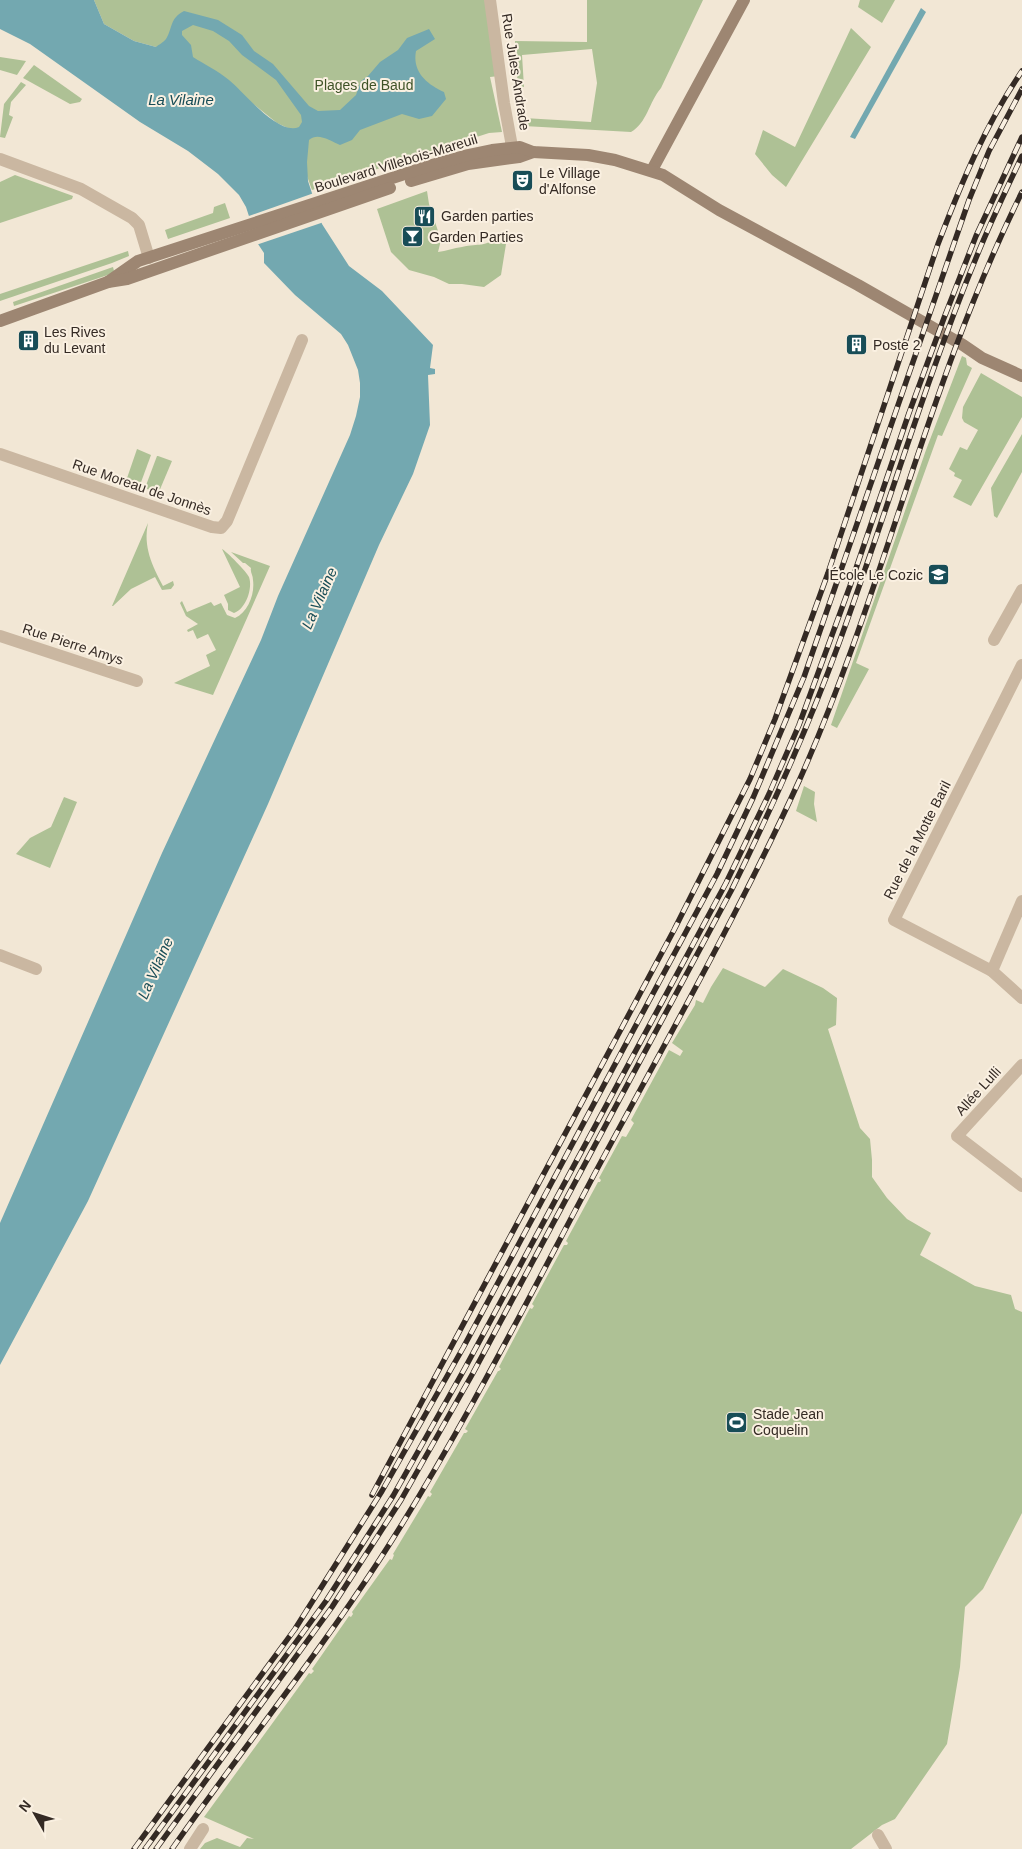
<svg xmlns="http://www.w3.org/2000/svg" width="1022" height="1849" font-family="Arial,sans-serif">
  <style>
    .green { fill: #aec195 }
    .water { fill: #73a8b0; fill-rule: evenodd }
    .pier { fill: #f2e7d5 }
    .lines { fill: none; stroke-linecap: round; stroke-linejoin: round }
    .street { stroke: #cab7a1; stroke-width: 12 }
    .secondary { stroke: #9d8672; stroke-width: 12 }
    .rail-casing { stroke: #342a24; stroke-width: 5.5 }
    .rail { stroke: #faf0e1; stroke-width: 4; stroke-dasharray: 11; stroke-linecap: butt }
    .labels { text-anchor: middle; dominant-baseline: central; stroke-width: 4; stroke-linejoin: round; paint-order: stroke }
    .street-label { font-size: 14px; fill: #342a24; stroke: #faf0e1 }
    .park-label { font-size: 14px; fill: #3f5327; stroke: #faf0e1 }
    .poi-label { font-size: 14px; fill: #342a24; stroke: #faf0e1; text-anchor: start }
    .water-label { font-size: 15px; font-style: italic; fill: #184d57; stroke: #faf0e1 }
  </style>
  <rect width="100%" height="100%" fill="#f2e7d5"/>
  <!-- green -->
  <g class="green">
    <polygon points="94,0 486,0 499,76 490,77 502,132 489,133 312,190 290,129 277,123 252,103 156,47 134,41 104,24"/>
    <path d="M587,0H703L661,88C649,102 647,123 631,132L524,126C516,119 518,109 519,99L522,102L524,118L591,122L597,83L592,49L522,55L524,87L518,86L515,54V41L587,42Z"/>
    <polygon points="860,0 895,0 882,23 858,7"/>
    <polygon points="851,28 871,47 786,187 772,175 755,154 763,130 795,147"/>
    <polygon points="0,57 26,61 17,75 0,70"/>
    <polygon points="34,65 82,99 80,102 70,104 23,78"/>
    <polygon points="21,82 26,85 11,102 9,115 13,117 5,138 0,137 4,104"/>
    <polygon points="15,175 73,196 72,199 0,223 0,182"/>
    <path d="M427,191L429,204L441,240L438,252C446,251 454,248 462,247C480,243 484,248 500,235L506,244L501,275L484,287L462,284H449L434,277L409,270L391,252L377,209Z"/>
    <polygon points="225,203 230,218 168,239 165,230 213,213 214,207"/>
    <polygon points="128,251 129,256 112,263 0,301 0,294"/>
    <polygon points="113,267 114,271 111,274 14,306 13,302"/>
    <polygon points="962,356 966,358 967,365 972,368 942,436 938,435 856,663 869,669 837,728 831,725 926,450"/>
    <polygon points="981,373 1022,397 1022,417 971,506 953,497 962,480 954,476 955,473 949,469 960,447 967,450 978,430 964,422 962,418 963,407"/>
    <polygon points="1022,434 1022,472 997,518 994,516 991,488"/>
    <polygon points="137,449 151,455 140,485 126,481"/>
    <polygon points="157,456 158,456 172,461 158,494 145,488"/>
    <path d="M148,523C143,547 152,565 163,586L173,581L174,585L171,589L162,590L155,577L131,589L113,606H112Z"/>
    <path d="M222,549C226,551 247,572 249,577C253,588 246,609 234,613L228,610V604L224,595L240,587Z"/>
    <path d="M231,552L270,566L213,695L174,683L210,666L206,655L216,650L208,634L197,639L193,630L188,632L187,630L198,624L186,616L180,603L182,601L187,612L211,602L214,606L221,603L227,615L235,618C248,612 255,594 253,580C253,575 250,572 251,568L245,563H243Z"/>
    <polygon points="804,786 815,792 814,804 817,822 796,811"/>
    <polygon points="64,797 77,802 50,868 16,854 30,838 51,827"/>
    <polygon points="723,968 765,987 783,969 823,988 837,998 836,1025 828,1029 860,1128 870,1139 872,1160 872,1177 887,1198 907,1219 931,1233 920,1255 975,1286 1011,1295 1015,1309 1022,1312 1022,1513 983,1589 965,1607 960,1667 947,1744 895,1819 882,1825 851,1849 200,1849 205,1843 217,1838 240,1847 247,1838 254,1839 204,1817 309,1673 311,1674 314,1671 312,1669 349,1616 351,1617 353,1614 352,1612 390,1559 392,1560 394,1555 393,1554 428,1496 430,1497 432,1494 430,1492 464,1433 466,1433 468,1431 465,1429 498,1371 499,1371 501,1369 499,1367 530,1308 532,1309 534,1306 532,1304 564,1245 567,1245 568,1243 566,1241 598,1182 600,1182 601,1180 599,1178 622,1136 626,1137 634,1123 631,1120 669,1050 680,1056 683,1051 672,1043 695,1005 696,1000 703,1003 711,987"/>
  </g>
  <!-- water -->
  <g class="water">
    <path d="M0,0H94L104,24L134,41L156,47C158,45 164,42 166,39C173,28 169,19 184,11L218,20L242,35L254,51L273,64L309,106L318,111L340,110L356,95L361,81L368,76L380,62L398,50L407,38L429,29L435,39L416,51C412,72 427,84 444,92L446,99L432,116L419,119L402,114L360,130L352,140L340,145C330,141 318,132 309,140L307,162L308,181L322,224L349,266L382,291L433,345L430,368L435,369V374L428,375L430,425L413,474L379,545L268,804L88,1201L0,1365V1223L162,853L261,640L278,596L350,435L356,416L360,397V383L358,370L348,345L341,334L295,295L264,263V253L258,244L246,207L239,195L218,174L188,151L140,122L30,44L0,29ZM193,25L213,31L229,41L242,55L276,80L301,115L302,122L299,127C278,136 244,92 229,80C218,71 204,64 193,57L191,45L182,35V31Z"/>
    <polygon points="921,8 926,12 855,139 850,137"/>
  </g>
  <!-- pier -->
  <polygon class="pier" points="314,193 324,222 256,245 246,217"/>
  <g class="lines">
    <!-- street -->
    <g class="street">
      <polyline points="490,0 504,103 511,141 511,148"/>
      <polyline points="0,159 81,189 132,218 139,225 149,258"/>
      <polyline points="0,454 212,527 221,528 227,521 302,340"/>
      <polyline points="0,636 137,681"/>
      <polyline points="994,640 1022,590"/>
      <polyline points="1022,665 894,920 992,971 1022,998"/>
      <polyline points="0,955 36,969"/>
      <polyline points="992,971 1022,901"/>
      <polyline points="1022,1065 957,1136 1022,1186"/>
      <polyline points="878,1835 886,1849"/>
      <polyline points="190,1849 203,1829"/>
    </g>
    <!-- secondary -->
    <g class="secondary">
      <polyline points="652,170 744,0"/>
      <polyline points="411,181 468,164 519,157 533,152"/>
      <polyline points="108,282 138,261 432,165 468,155 492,150 520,147 533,152 588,155 615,160 663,175 719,210 858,285 963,345 982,358 1022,376"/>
      <polyline points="0,321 108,282 127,279 390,188"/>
    </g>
    <defs>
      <g id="rail">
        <path d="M372,1495L674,930L750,779L775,719L828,573L938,244C961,184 985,125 1022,71"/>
        <polyline points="134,1849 295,1629 382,1491 463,1348 717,874 753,798 804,677 969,200 989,151 1022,89"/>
        <polyline points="145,1849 326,1601 393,1496 465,1368 726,883 769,794 799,725 850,586 909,413 944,318 976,236 1022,137"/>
        <path d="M156,1849L332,1607L401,1500L473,1373L731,891C771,810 808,728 839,643C886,515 924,384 976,258C990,223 1006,190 1022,156"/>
        <path d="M172,1849C240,1752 315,1659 380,1559C460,1435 526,1303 595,1173C665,1043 738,915 799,781C885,589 928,381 1022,192"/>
      </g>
    </defs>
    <!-- rail casing -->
    <use href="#rail" class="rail-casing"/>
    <!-- rail -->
    <use href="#rail" class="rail"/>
  </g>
  <!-- icons -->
  <defs>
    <symbol id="theatre-square" viewBox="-11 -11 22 22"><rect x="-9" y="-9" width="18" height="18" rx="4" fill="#184d57" stroke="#faf0e1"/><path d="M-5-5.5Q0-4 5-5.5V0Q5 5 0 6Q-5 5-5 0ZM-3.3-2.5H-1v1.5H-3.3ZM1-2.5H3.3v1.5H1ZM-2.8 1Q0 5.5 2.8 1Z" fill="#fff"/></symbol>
    <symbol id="restaurant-square" viewBox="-11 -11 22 22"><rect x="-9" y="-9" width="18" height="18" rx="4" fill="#184d57" stroke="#faf0e1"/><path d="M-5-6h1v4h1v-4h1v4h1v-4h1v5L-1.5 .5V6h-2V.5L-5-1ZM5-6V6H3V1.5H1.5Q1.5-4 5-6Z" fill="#fff"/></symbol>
    <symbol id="bar-square" viewBox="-11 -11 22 22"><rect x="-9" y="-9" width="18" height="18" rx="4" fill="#184d57" stroke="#faf0e1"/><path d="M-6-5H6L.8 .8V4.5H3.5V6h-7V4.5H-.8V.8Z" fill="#fff"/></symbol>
    <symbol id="building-square" viewBox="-11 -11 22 22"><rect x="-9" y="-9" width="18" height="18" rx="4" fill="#184d57" stroke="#faf0e1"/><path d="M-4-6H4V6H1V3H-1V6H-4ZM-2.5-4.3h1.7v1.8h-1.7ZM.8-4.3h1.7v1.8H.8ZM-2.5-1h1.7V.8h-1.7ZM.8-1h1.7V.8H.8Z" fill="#fff"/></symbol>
    <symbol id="university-square" viewBox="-11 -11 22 22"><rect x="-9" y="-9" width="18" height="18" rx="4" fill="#184d57" stroke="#faf0e1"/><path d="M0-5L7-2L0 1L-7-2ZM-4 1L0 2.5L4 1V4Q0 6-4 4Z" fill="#fff"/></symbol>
    <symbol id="stadium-square" viewBox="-11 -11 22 22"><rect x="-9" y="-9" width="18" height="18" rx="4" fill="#184d57" stroke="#faf0e1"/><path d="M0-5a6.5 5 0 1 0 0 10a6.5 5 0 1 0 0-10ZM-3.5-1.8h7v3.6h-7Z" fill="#fff"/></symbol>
  </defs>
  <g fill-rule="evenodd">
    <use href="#theatre-square" x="510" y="168" width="25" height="25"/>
    <use href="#restaurant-square" x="412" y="204" width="25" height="25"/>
    <use href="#bar-square" x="400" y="224" width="25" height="25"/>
    <use href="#building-square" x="16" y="328" width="25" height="25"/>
    <use href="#building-square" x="844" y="332" width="25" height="25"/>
    <use href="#university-square" x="926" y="562" width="25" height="25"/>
    <use href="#stadium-square" x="724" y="1410" width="25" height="25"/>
  </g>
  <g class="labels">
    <!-- street labels -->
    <g class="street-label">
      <text transform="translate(516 72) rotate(81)">Rue Jules Andrade</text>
      <text transform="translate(396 163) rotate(-17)">Boulevard Villebois-Mareuil</text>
      <text transform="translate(142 487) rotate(19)">Rue Moreau de Jonnès</text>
      <text transform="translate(73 644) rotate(18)">Rue Pierre Amys</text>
      <text transform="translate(917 840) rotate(-63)">Rue de la Motte Baril</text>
      <text transform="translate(978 1091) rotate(-48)">Allée Lulli</text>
    </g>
    <!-- park labels -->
    <g class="park-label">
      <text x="364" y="85">Plages de Baud</text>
    </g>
    <!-- poi labels -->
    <g class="poi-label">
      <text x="539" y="173">Le Village<tspan x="539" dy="16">d'Alfonse</tspan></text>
      <text x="441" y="216">Garden parties</text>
      <text x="429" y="237">Garden Parties</text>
      <text x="44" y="332">Les Rives<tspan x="44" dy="16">du Levant</tspan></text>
      <text x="873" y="345">Poste 2</text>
      <text x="923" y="575" text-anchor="end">École Le Cozic</text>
      <text x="753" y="1414">Stade Jean<tspan x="753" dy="16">Coquelin</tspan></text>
    </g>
    <!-- water labels -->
    <g class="water-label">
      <text x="181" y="99">La Vilaine</text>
      <text transform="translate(319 598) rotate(-66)">La Vilaine</text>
      <text transform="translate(155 968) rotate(-66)">La Vilaine</text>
    </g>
  </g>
  <!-- north arrow -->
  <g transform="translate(35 1814) rotate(309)" stroke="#faf0e1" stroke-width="4" paint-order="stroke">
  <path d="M0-4L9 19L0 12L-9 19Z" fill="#342a24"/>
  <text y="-8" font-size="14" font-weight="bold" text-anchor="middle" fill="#342a24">N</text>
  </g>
</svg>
